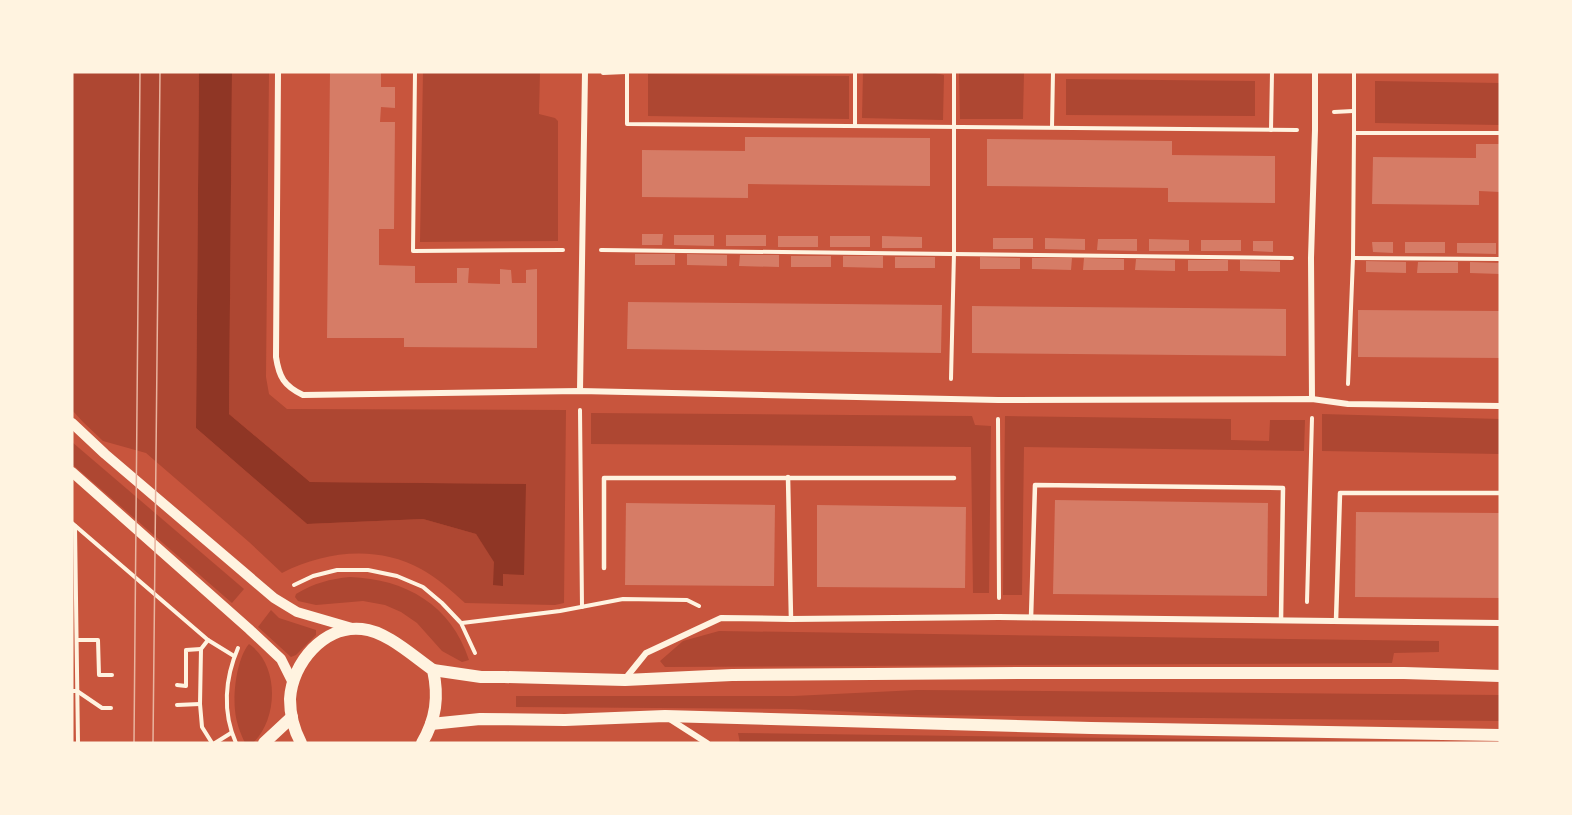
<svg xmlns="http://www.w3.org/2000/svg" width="1572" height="815" font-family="Commissioner,sans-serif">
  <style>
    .green { fill: #ae4732 }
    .water { fill: #8f3625 }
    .building { fill: #d67c66 }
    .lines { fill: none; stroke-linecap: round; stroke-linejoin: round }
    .path { stroke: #fff3e0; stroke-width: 4 }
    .service { stroke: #fff3e0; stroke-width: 4.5 }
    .minor { stroke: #fff3e0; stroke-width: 6 }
    .tertiary { stroke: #fff3e0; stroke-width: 10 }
    .secondary { stroke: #fff3e0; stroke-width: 12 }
    .tram { stroke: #e9b49f; stroke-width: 1.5 }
  </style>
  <rect width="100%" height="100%" fill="#c8553d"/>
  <!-- green -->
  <g class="green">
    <path d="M72,72H199L196,428L307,524L423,519L476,534L503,574L525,484L310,482L229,414L232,72H269L266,377L269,394L287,409L566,410L564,603L555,605L465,603C451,590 437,578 421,569C377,545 325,551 282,573L249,542L146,453L103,441L83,422L72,410Z"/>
    <polygon points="423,72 540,72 539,114 555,118 558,121 558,241 420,242"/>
    <polygon points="863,72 931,72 944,75 943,120 862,118"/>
    <polygon points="960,72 1024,72 1023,119 960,119 959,73"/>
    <polygon points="648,74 849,76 849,119 648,116"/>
    <polygon points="1066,79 1255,81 1255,116 1066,115"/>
    <polygon points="1375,81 1500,83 1500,125 1375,123"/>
    <polygon points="591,413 972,416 975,425 991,426 989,593 973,593 971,447 591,444"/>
    <polygon points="1322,414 1500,419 1500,454 1322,451"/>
    <polygon points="1005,416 1231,419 1231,440 1269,441 1270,420 1305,420 1304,451 1024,447 1022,595 1003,595"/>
    <polygon points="72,442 244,589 232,603 72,464"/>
    <path d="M350,577C406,579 451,605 469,660L462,662L442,651L417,623L401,612L385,605L363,601L316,605L298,601L295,597L296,594C314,583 330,579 350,577Z"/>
    <polygon points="271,610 279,618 316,630 316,635 296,655 291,657 258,627"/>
    <polygon points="719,631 1439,641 1439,652 1394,653 1392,663 665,667 660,661 683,641"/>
    <path d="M249,644C280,665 278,719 253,743H245C240,732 236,722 235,710C233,692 237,658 249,644Z"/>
    <polygon points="917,690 1500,695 1500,721 918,715 793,709 516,707 516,696 794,696"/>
    <polygon points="738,733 1498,743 740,743"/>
  </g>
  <!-- water -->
  <polygon class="water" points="199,72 232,72 229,414 310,482 526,484 524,575 503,574 503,586 493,585 494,562 476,534 423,519 307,524 196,428"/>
  <!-- building -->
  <g class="building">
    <polygon points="330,72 381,72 381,87 395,87 395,108 381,107 380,122 395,122 394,229 379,229 379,265 415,266 415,283 457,283 457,268 469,268 468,283 500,284 500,269 511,270 512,283 526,283 526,270 537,269 537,348 404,347 404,338 327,338"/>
    <polygon points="745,137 930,138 930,186 748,184 748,198 642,197 642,150 745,151"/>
    <polygon points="987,139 1172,141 1172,155 1275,156 1275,203 1168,202 1168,188 987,186"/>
    <polygon points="1476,144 1500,144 1500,192 1479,191 1479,205 1372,204 1373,157 1476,158"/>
    <polygon points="642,234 663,234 662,245 642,245"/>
    <polygon points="674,235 714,235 714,246 674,245"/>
    <rect x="726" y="235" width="40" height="11"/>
    <rect x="778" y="236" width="40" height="11"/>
    <rect x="830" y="236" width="40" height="11"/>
    <polygon points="882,236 922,237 922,248 882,248"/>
    <rect x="993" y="238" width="40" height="11"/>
    <polygon points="1045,238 1085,239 1085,250 1045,249"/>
    <polygon points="1098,239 1137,239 1137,251 1097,250"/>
    <polygon points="1149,239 1189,240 1189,251 1149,251"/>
    <rect x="1201" y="240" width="40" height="11"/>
    <polygon points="1253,241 1273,241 1273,252 1253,251"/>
    <polygon points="1372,242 1393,242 1393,253 1373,252"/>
    <rect x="1405" y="242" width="40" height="11"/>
    <polygon points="1457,243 1496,243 1496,254 1457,253"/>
    <rect x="635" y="254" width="40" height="11"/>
    <polygon points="687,254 727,255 727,266 687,265"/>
    <polygon points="740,255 779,255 779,267 739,266"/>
    <rect x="791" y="256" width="40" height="11"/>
    <polygon points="843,256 883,256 883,268 843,267"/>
    <rect x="895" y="257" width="40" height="11"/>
    <polygon points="980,257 1020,258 1020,269 980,269"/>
    <polygon points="1032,258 1072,258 1071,270 1032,269"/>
    <polygon points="1084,258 1124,259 1124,270 1083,270"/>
    <polygon points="1136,259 1175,260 1175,271 1135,270"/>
    <rect x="1188" y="260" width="40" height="11"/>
    <polygon points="1240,260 1280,261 1280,272 1240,271"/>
    <polygon points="1366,261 1406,262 1406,273 1366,272"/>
    <polygon points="1418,262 1458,262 1458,273 1417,273"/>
    <polygon points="1470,262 1500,263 1500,274 1470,273"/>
    <polygon points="628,302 942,305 941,353 627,349"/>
    <polygon points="972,306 1286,309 1286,356 972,353"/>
    <polygon points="1358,310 1500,311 1500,358 1358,357"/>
    <polygon points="1055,500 1268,503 1267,596 1053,594"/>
    <polygon points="626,503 775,505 774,586 625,585"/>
    <polygon points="817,505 966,507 965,588 817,587"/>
    <polygon points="1356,512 1500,513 1500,598 1355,597"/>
  </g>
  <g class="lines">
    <!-- path -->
    <g class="path">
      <polyline points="415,72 413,251 563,250"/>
      <polyline points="627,72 627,124 1297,130"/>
      <polyline points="1354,72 1354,133 1500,133"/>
      <polyline points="603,73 626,72"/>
      <polyline points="1334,112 1353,111"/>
      <polyline points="855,126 855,72"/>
      <polyline points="1052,127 1053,72"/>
      <polyline points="1271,130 1272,72"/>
      <polyline points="601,250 1292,258"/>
      <polyline points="1353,258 1500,259"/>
      <polyline points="951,379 954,253 954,72"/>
      <polyline points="1348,384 1353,258 1354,133"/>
      <polyline points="580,410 582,607"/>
      <polyline points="998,419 999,598"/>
      <polyline points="72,523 208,640 234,656"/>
      <polyline points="75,526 78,743"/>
      <polyline points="294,585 313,576 337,570 368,570 397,576 423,587 442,603 461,623 475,653"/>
      <polyline points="1307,602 1312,418"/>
      <polyline points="462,623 560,611 623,599 687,600 699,606"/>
      <polyline points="77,640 98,640 99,675 112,675"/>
      <polyline points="208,640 201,649 200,704 202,727 212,743"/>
      <polyline points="177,685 186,686 186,650 201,649"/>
      <polyline points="72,691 77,691 102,708 111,708"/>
      <polyline points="177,705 200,704"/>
      <polyline points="215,743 231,733"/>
      <path d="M236,743C222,712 225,678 238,648"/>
    </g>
    <!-- service -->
    <g class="service">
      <polyline points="788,477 791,619"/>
      <polyline points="604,568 604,478 954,478"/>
      <polyline points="1031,618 1035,485 1283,488 1281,620"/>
      <polyline points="1336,621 1340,493 1500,493"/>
    </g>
    <!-- minor -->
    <g class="minor">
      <path d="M278,72L276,357C279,377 284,386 303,395L580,391L998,400L1312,399L1348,404L1500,406"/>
      <polyline points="580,391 585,72"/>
      <polyline points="1312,399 1311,258 1315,130 1315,72"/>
      <polyline points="625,679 646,653 721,618 791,619 999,617 1500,623"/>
      <polyline points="668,718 707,743"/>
    </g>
    <!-- tertiary -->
    <g class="tertiary">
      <polyline points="72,423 105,454 274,598 297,612 352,628"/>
      <polyline points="72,472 249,629 281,659 293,683"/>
    </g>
    <!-- secondary -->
    <g class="secondary">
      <polyline points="433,670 481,677 504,677 625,680 732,675 1027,673 1404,673 1500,676"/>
      <polyline points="431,724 480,719 565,720 665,716 1091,728 1500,735"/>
      <polyline points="264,743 292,717"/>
      <path d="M301,743C294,730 290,714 290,699C292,663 324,625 362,629C386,631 413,656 433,670C439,697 436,719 422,743"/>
    </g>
    <!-- tram -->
    <g class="tram">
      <polyline points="134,743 140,72"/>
      <polyline points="153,743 160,72"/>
    </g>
  </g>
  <!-- border -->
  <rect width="1572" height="815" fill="none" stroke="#fff3e0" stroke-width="147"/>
</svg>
